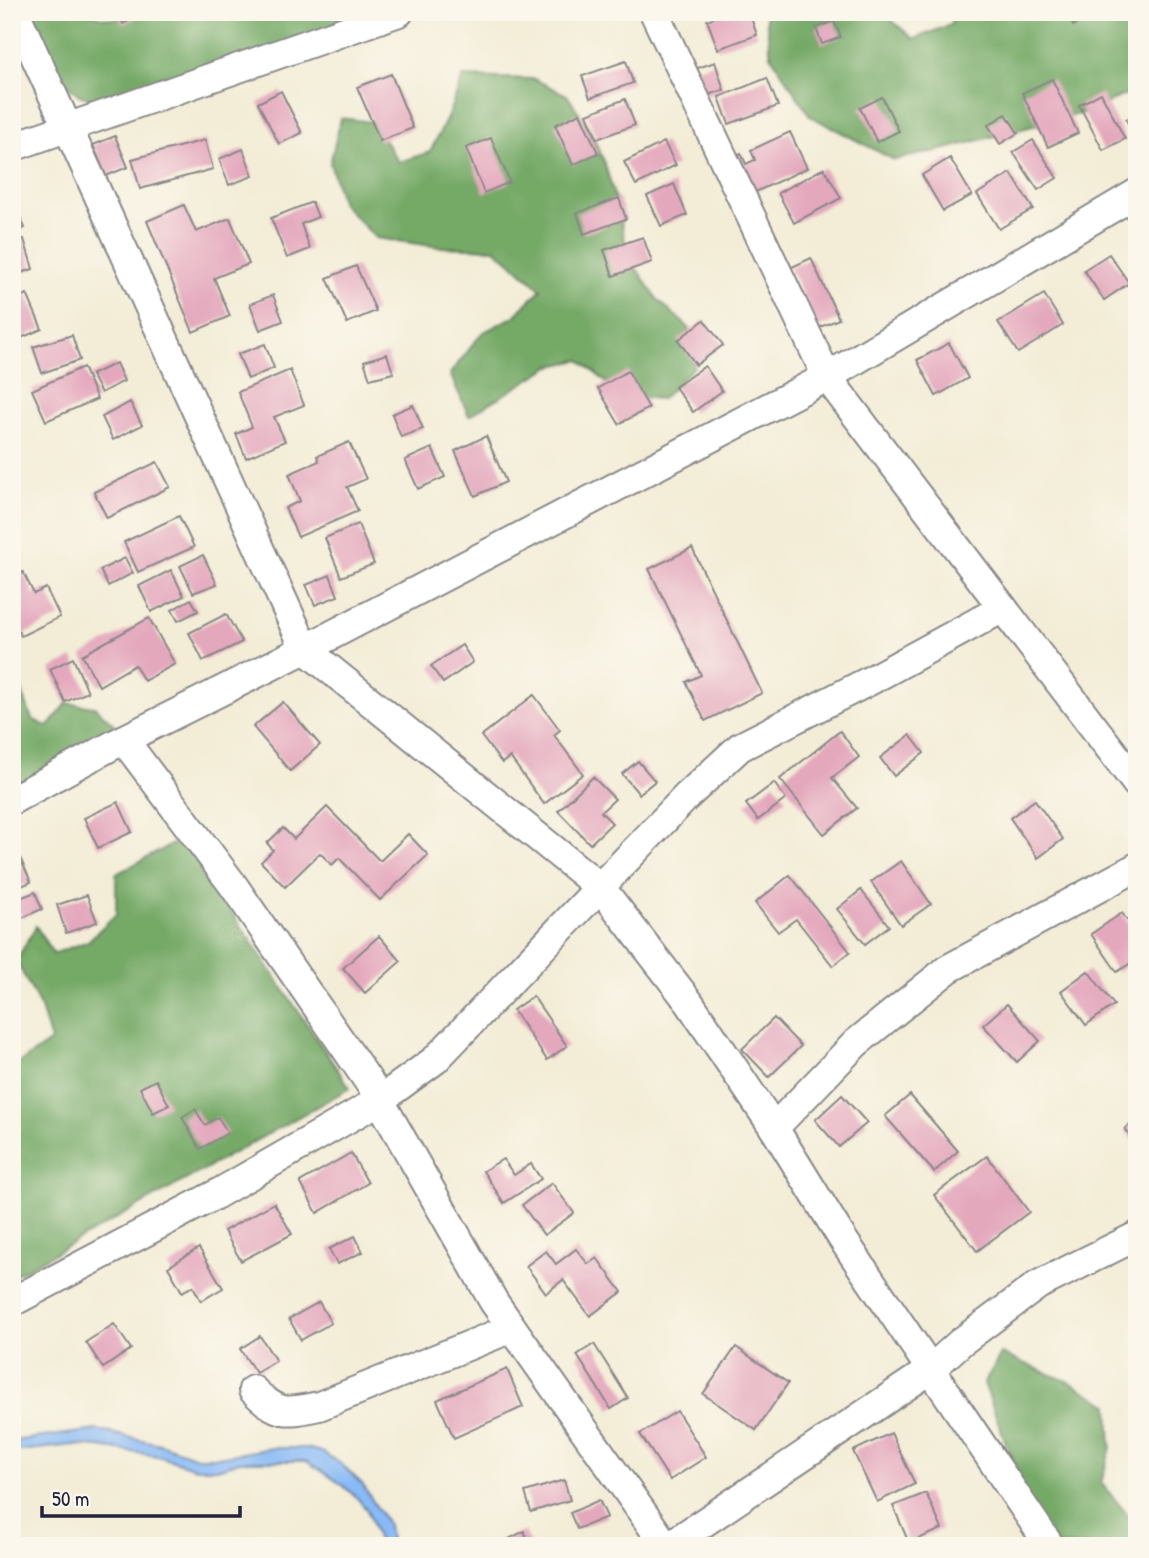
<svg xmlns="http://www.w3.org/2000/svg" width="1149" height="1558" font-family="'Patrick Hand',sans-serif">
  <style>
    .forest { fill: #74a966; stroke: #4b6650; stroke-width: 2 }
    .water { fill: #88baf5; stroke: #556e98; stroke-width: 2 }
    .building { fill: #e4a8bd }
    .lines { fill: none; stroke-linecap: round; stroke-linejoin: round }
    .minor-casing { stroke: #8a8889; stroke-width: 32 }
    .minor { stroke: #fff; stroke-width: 28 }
  </style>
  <rect width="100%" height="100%" fill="#fbf7ec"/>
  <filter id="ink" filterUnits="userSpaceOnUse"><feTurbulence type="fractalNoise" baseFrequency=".0143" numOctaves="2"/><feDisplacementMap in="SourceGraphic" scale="14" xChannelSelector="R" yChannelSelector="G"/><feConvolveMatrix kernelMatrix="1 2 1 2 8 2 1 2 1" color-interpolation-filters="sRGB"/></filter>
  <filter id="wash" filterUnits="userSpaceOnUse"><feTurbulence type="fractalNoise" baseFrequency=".00686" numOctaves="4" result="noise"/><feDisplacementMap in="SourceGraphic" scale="28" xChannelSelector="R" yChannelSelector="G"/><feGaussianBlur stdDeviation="1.57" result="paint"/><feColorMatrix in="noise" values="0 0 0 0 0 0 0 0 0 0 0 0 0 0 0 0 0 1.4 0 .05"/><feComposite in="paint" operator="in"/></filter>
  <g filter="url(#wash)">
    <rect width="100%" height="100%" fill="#f3edd7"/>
    <!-- forest -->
    <g class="forest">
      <path d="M27,12C44,12 61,11 78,12C97,14 114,26 132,12H380L111,105L79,95L54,73Z"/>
      <polygon points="765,12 890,12 889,18 914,39 952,24 951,12 1137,12 1137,89 1090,111 950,148 894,160 810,116 771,56"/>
      <polygon points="463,77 534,79 567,95 587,125 604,161 619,212 628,256 658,300 688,327 694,367 662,399 622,396 580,360 551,366 469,416 450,374 482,333 515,316 541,289 495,249 439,247 376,238 342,204 330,163 341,118 372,122 399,162 430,152 447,118"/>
      <polygon points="12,674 18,680 32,719 48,727 67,703 95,707 118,728 12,807"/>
      <polygon points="182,839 350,1088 12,1277 12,1068 51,1041 41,1008 16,961 36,926 53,954 88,941 116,914 116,874"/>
      <polygon points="1001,1354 1069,1382 1109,1405 1111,1448 1101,1483 1134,1522 1137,1526 1137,1546 1056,1546 1033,1517 984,1383"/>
    </g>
    <!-- water -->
    <polygon class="water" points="97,1430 160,1444 197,1457 218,1457 272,1448 306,1448 322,1452 341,1464 362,1484 388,1525 391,1546 380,1546 367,1510 358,1499 341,1484 306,1461 239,1461 221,1468 196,1468 158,1456 99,1447 73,1445 12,1452 12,1441"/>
    <g id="blocks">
      <!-- building -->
      <g class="building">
        <polygon points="117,12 147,12 123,24"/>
        <polygon points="729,12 749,12 757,35 718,49 707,20"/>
        <polygon points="1067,12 1095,12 1096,15 1073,26"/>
        <polygon points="834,21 841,37 822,44 816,28"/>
        <polygon points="626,61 633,83 590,98 582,76"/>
        <polygon points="715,62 724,90 698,98 689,71"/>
        <polygon points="391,74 413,128 380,141 357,87"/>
        <polygon points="767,78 778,106 729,124 719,97"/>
        <polygon points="1052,79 1078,133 1048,147 1022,93"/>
        <polygon points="281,91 302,133 279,144 258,103"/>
        <polygon points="1101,93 1125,139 1103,150 1079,105"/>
        <polygon points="882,97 899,131 877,142 860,108"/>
        <polygon points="625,99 635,125 597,139 587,114"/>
        <polygon points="580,113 598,153 573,165 555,125"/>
        <polygon points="1006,114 1018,133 1000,144 988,125"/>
        <polygon points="1137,114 1137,135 1134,137 1126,119"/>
        <polygon points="790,132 807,168 751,194 726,160 741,153 746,164 755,160 751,150"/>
        <polygon points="115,136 128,167 106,176 93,145"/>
        <polygon points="491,138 510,182 484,193 466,148"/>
        <polygon points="205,140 213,169 140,189 132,159"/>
        <polygon points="1033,140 1057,178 1038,190 1013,152"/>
        <polygon points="664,142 676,165 636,185 624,162"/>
        <polygon points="243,149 253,176 229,185 219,159"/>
        <polygon points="950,158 972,195 943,211 922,175"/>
        <polygon points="824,168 841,198 794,223 778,193"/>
        <polygon points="1011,173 1033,209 999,229 977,194"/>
        <polygon points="674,184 687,215 661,226 647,196"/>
        <polygon points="12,198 25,228 12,233"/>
        <polygon points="619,198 626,219 584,234 577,213"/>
        <polygon points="312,202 318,217 301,224 310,249 287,258 271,218"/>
        <polygon points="184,205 196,232 230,218 249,264 214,278 230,316 193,332 147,221"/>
        <polygon points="643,237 652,262 613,276 604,250"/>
        <polygon points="24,239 33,269 12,276 12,242"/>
        <polygon points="1109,254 1129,283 1104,300 1084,270"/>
        <polygon points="811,258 839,319 818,328 790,268"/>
        <polygon points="356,266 376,311 347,323 327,278"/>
        <polygon points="27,294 42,329 14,341 12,300"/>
        <polygon points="1044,294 1063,325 1018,353 998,322"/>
        <polygon points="273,295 283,321 260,330 250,304"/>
        <polygon points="704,320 723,345 696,365 678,340"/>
        <polygon points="72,335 80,360 42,373 33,347"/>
        <polygon points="949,343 968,378 936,396 917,360"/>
        <polygon points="265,344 274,368 248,379 238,354"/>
        <polygon points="387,354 393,373 370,379 364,361"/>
        <polygon points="116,363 124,381 101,393 91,375"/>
        <polygon points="705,366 722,391 693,412 675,387"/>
        <polygon points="83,367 97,399 46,421 32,390"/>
        <polygon points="290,370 304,405 274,417 285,441 246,458 236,434 252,427 238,392"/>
        <polygon points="628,371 649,408 619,424 598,388"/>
        <polygon points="130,402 142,425 113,440 102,417"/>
        <polygon points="413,405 423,429 401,437 392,414"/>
        <polygon points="486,436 506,482 475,496 455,451"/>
        <polygon points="349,442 366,479 347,487 358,511 298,537 285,508 300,501 289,474 319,461 317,456"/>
        <polygon points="432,448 445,477 418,489 405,460"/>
        <polygon points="157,462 170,487 107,518 94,492"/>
        <polygon points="179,516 194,547 138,572 124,542"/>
        <polygon points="358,524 374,564 341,577 325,538"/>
        <polygon points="692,548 762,693 705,721 686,682 701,675 649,569"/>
        <polygon points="203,555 217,584 193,593 180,566"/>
        <polygon points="125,558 133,573 108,586 100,570"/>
        <polygon points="171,570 184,596 151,612 139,586"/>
        <polygon points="23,572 34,594 46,588 60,617 21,636 12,618 12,577"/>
        <polygon points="330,575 338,596 315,605 306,585"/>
        <polygon points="191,599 198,611 178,621 172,610"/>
        <polygon points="226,614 242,642 203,661 189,633"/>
        <polygon points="149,618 175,664 144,681 135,665 99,686 82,655"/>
        <polygon points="462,645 473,662 443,683 431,666"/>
        <polygon points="73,658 88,692 65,702 50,669"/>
        <polygon points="534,695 560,730 554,735 583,774 544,804 510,757 502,763 481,736"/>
        <polygon points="283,702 320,745 290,771 253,727"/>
        <polygon points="840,731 859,757 832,778 857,808 824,834 780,779"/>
        <polygon points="910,735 924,753 894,776 880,758"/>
        <polygon points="638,761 655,781 639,794 622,774"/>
        <polygon points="593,777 615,799 601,812 612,823 590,844 558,811"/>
        <polygon points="774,783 786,799 758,820 746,804"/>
        <polygon points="1035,800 1063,839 1038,858 1010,818"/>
        <polygon points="118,802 132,832 98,848 84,818"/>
        <polygon points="327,807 380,861 408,834 428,855 380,900 339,858 332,865 320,853 285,887 261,862 273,850 267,843 283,828 294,839"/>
        <polygon points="12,840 31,882 12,890"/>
        <polygon points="901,861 931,904 901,925 871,882"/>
        <polygon points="790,875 850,952 833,966 796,919 778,932 755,903"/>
        <polygon points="861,890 889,926 865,944 837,909"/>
        <polygon points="35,892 42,909 22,918 15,900"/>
        <polygon points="87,895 97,922 66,933 57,905"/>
        <polygon points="1122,913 1137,934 1137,959 1117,972 1091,934"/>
        <polygon points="379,936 401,961 365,993 343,968"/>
        <polygon points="1088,971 1114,1005 1086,1025 1061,991"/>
        <polygon points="533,996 567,1046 547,1060 513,1010"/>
        <polygon points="1007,1004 1040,1041 1017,1062 983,1025"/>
        <polygon points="774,1018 801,1046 769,1077 742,1049"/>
        <polygon points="156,1080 169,1105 153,1113 140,1088"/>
        <polygon points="842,1095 867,1123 839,1147 815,1120"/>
        <polygon points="910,1095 958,1151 934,1172 885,1116"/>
        <polygon points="195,1109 205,1125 218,1117 228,1133 200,1149 182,1117"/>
        <polygon points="1137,1120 1137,1146 1125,1129"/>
        <polygon points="351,1153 368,1183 317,1213 300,1182"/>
        <polygon points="987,1156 1029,1212 977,1251 934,1195"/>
        <polygon points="503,1159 514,1175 531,1164 541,1179 504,1203 483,1171"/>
        <polygon points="552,1183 574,1213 544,1235 522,1205"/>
        <polygon points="274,1203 292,1234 241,1261 224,1231"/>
        <polygon points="355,1236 363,1252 337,1264 329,1249"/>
        <polygon points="199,1248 223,1288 201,1301 193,1286 182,1292 168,1267"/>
        <polygon points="576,1249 588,1264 597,1258 622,1292 590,1316 563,1280 546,1293 526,1266 546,1251 556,1264"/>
        <polygon points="319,1302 331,1323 301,1340 289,1319"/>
        <polygon points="114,1324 131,1349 103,1368 86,1342"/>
        <polygon points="260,1336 276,1361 256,1373 240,1349"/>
        <polygon points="594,1344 628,1398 611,1409 577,1355"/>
        <polygon points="736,1347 788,1383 756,1430 703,1394"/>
        <polygon points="507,1369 523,1407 454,1438 437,1400"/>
        <polygon points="677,1411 706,1457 670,1480 640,1434"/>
        <polygon points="891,1433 915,1484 877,1502 853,1451"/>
        <polygon points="564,1480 570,1500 531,1512 525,1492"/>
        <polygon points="926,1493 942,1529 909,1543 893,1506"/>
        <polygon points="599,1500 607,1517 577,1529 570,1513"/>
        <polygon points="524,1531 531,1546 507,1546 505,1541"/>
      </g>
    </g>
  </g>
  <g filter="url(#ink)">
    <use href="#blocks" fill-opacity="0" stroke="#8a8889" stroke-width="2"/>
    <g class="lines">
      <defs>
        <g id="minor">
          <polyline points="15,12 305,649 601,888 689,1002 774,1128 842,1238 1050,1546"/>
          <polyline points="654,12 827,377 1137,784"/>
          <polyline points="12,147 399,12"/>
          <polyline points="124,740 233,885 371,1085 494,1302 666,1546"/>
          <polyline points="12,800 115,744 305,649 827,377 1137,193"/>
          <polyline points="774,1128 856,1043 948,969 1137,867"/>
          <polyline points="12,1302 217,1194 380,1100 435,1060 687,796 740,747 871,680 1003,608"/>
          <path d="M253,1390C278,1415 286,1413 319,1406L512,1328"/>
          <polyline points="669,1546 930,1370 961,1342 1038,1285 1137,1236"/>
        </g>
      </defs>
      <!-- minor casing -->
      <use href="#minor" class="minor-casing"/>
      <!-- minor -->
      <use href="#minor" class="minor"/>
    </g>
  </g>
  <!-- margin -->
  <rect width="1149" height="1558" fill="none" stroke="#fbf7ec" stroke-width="42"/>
  <!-- scale -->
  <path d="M42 1506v10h198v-10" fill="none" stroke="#22223b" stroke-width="3.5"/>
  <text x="52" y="1506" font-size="21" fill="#22223b" stroke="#fbf7ec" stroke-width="5" paint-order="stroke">50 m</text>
</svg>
